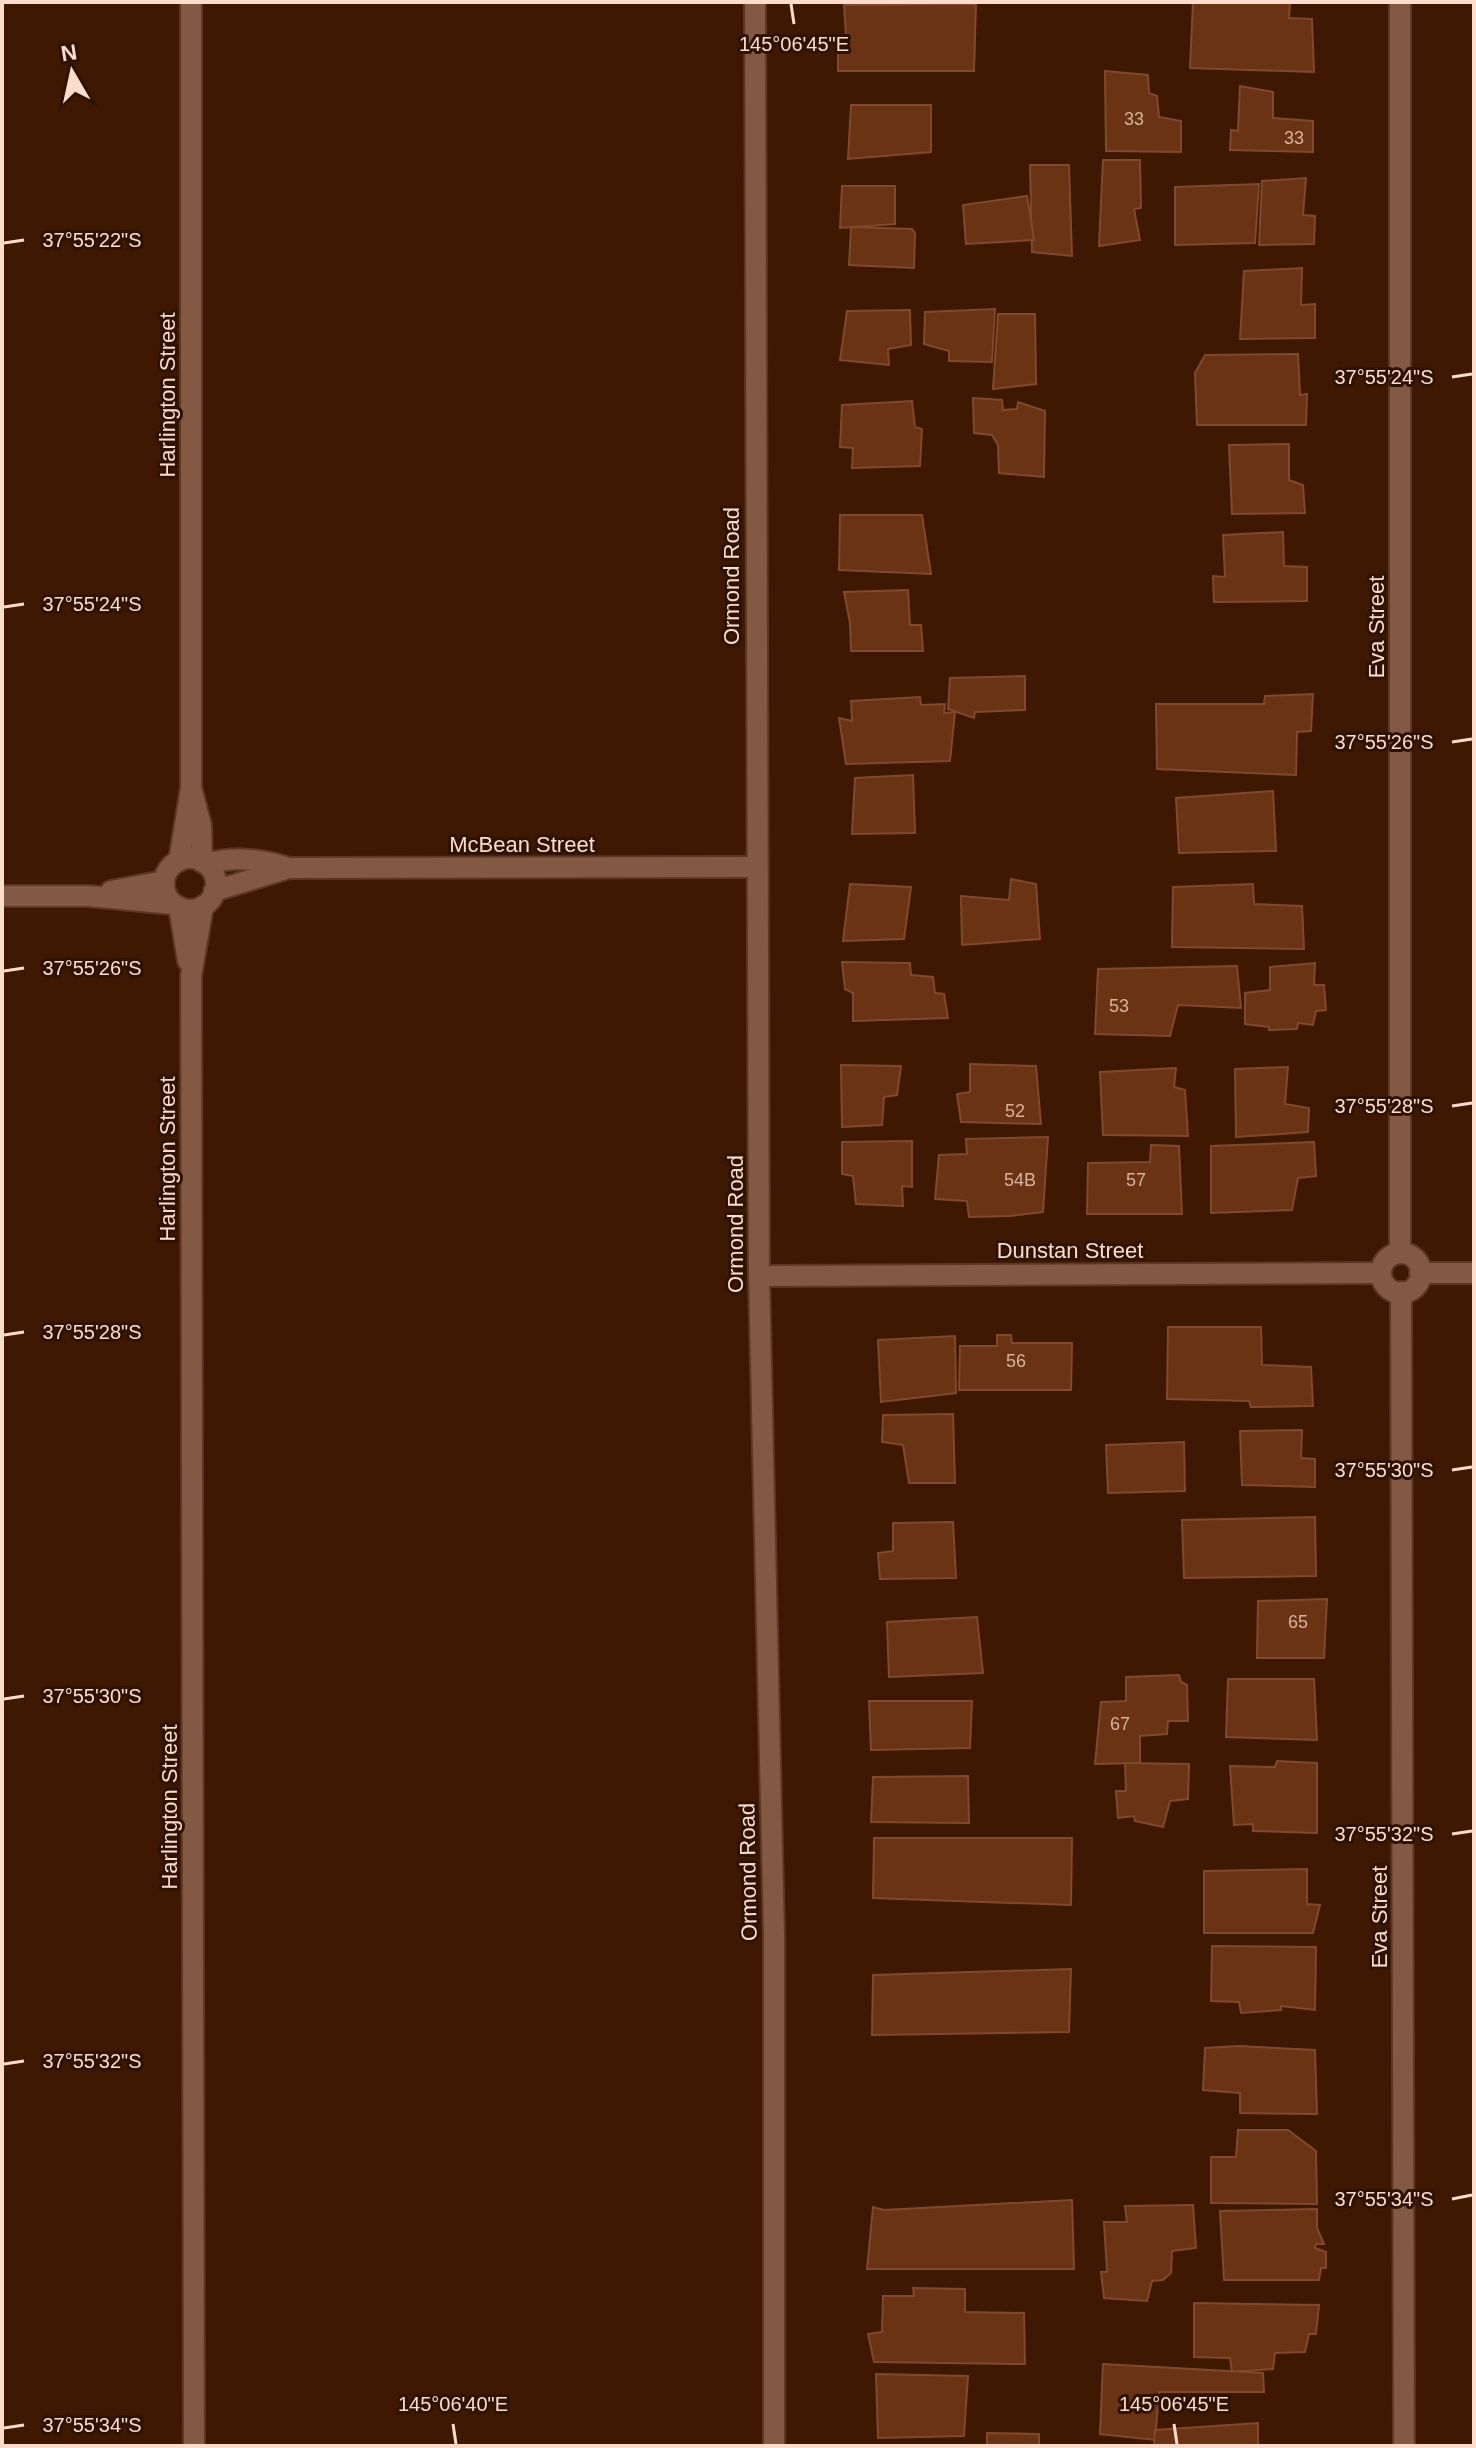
<svg xmlns="http://www.w3.org/2000/svg" width="1476" height="2448" font-family="Helvetica,sans-serif">
  <style>
    .building { fill: #693314; stroke: #80492b; stroke-width: 2 }
    .lines { fill: none; stroke-linecap: round; stroke-linejoin: round }
    .minor-casing { stroke: #5d3721; stroke-width: 24 }
    .minor { stroke: #845943; stroke-width: 20 }
    .ticks { fill: none; stroke: #fddccb; stroke-width: 3 }
    .labels { text-anchor: middle; dominant-baseline: central; stroke-width: 6; stroke-linejoin: round; paint-order: stroke }
    .number-label { font-size: 18px; fill: #d8b29d }
    .street-label { font-size: 22px; fill: #fddccb; stroke: #2e1304 }
    .ticks-label { font-size: 20px; text-anchor: middle; fill: #fddccb; stroke: #2e1304; stroke-width: 6; stroke-linejoin: round; paint-order: stroke }
  </style>
  <rect width="100%" height="100%" fill="#3f1801"/>
  <!-- building -->
  <g class="building">
    <polygon points="1193,2 1290,2 1289,18 1312,19 1314,72 1190,68"/>
    <polygon points="976,4 974,71 838,71 838,35 846,35 844,5"/>
    <polygon points="1105,71 1148,75 1149,93 1157,96 1159,117 1181,121 1181,152 1106,151"/>
    <polygon points="1240,86 1273,92 1273,118 1313,121 1313,152 1230,150 1231,130 1238,131"/>
    <polygon points="851,105 931,105 931,152 848,159"/>
    <polygon points="1103,160 1140,160 1141,208 1134,209 1140,240 1099,246"/>
    <polygon points="1030,165 1069,165 1072,256 1032,252"/>
    <polygon points="1306,178 1303,215 1315,216 1314,244 1259,245 1262,181"/>
    <polygon points="1259,184 1255,243 1175,245 1175,187"/>
    <polygon points="842,186 895,186 895,224 840,228"/>
    <polygon points="1027,196 1034,240 966,244 963,205"/>
    <polygon points="851,227 912,229 915,233 914,268 849,265"/>
    <polygon points="1302,268 1301,305 1315,304 1315,338 1240,339 1244,271"/>
    <polygon points="995,309 992,362 949,361 949,351 924,344 925,312"/>
    <polygon points="910,310 911,345 888,349 889,365 840,360 847,311"/>
    <polygon points="998,314 1035,314 1036,384 993,389"/>
    <polygon points="1298,354 1300,395 1307,394 1306,425 1197,425 1195,373 1205,355"/>
    <polygon points="973,398 1002,400 1003,410 1017,409 1018,402 1045,411 1044,477 999,473 998,445 992,435 974,433"/>
    <polygon points="912,401 915,427 922,429 920,466 852,468 853,448 840,447 842,405"/>
    <polygon points="1289,444 1289,480 1303,485 1305,513 1232,514 1229,445"/>
    <polygon points="840,515 922,515 931,574 839,570"/>
    <polygon points="1283,532 1284,566 1307,567 1307,601 1214,602 1213,576 1225,577 1223,535"/>
    <polygon points="908,590 910,625 921,625 923,651 851,651 850,623 844,592"/>
    <polygon points="1025,676 1025,710 975,712 974,718 948,709 950,678"/>
    <polygon points="1313,694 1311,731 1297,732 1296,775 1157,769 1156,704 1264,704 1265,696"/>
    <polygon points="920,697 921,705 945,704 944,713 955,712 950,761 846,764 839,718 852,721 851,701"/>
    <polygon points="913,775 915,833 852,834 855,778"/>
    <polygon points="1273,791 1276,851 1179,853 1176,798"/>
    <polygon points="1011,879 1036,884 1040,939 962,945 961,896 1009,900"/>
    <polygon points="850,884 911,887 904,939 843,941"/>
    <polygon points="1253,884 1254,904 1302,906 1304,949 1172,947 1173,887"/>
    <polygon points="842,962 910,963 911,975 933,977 935,993 944,994 948,1018 853,1021 853,993 845,989"/>
    <polygon points="1315,963 1314,985 1324,985 1326,1010 1316,1011 1313,1025 1298,1023 1297,1029 1269,1030 1269,1027 1245,1024 1245,993 1270,990 1270,967"/>
    <polygon points="1237,966 1241,1008 1178,1005 1170,1036 1095,1034 1098,969"/>
    <polygon points="970,1064 1036,1066 1041,1124 961,1122 957,1094 970,1092"/>
    <polygon points="841,1065 901,1066 897,1095 884,1097 882,1125 842,1127"/>
    <polygon points="1288,1067 1285,1104 1309,1108 1308,1132 1236,1137 1235,1069"/>
    <polygon points="1176,1068 1174,1087 1185,1090 1188,1136 1103,1135 1100,1072"/>
    <polygon points="1048,1137 1043,1212 1010,1216 969,1217 967,1201 935,1199 939,1155 967,1154 966,1139"/>
    <polygon points="912,1141 912,1187 902,1186 903,1206 856,1204 853,1176 842,1174 842,1142"/>
    <polygon points="1314,1142 1316,1176 1298,1178 1292,1210 1211,1213 1211,1146"/>
    <polygon points="1151,1145 1179,1146 1182,1214 1087,1214 1088,1163 1150,1162"/>
    <polygon points="1168,1327 1261,1327 1262,1365 1311,1367 1313,1406 1251,1407 1249,1401 1167,1399"/>
    <polygon points="997,1335 1011,1335 1012,1343 1072,1343 1071,1390 959,1390 960,1346 997,1346"/>
    <polygon points="955,1336 956,1393 881,1402 878,1340"/>
    <polygon points="953,1414 955,1483 909,1483 903,1445 882,1442 883,1415"/>
    <polygon points="1302,1430 1301,1458 1315,1459 1315,1487 1242,1485 1240,1431"/>
    <polygon points="1184,1442 1185,1491 1108,1493 1106,1445"/>
    <polygon points="1315,1517 1316,1576 1184,1578 1182,1520"/>
    <polygon points="953,1522 956,1578 880,1579 878,1553 893,1551 893,1523"/>
    <polygon points="1327,1599 1324,1658 1257,1658 1258,1601"/>
    <polygon points="977,1617 983,1673 889,1677 887,1622"/>
    <polygon points="1179,1675 1181,1682 1187,1685 1188,1721 1168,1721 1167,1734 1140,1736 1140,1763 1095,1764 1101,1702 1126,1701 1126,1677"/>
    <polygon points="1228,1679 1314,1679 1317,1740 1226,1737"/>
    <polygon points="869,1701 972,1701 970,1748 871,1750"/>
    <polygon points="1277,1761 1317,1763 1317,1833 1253,1831 1253,1824 1234,1825 1230,1766 1275,1767"/>
    <polygon points="1125,1763 1189,1764 1188,1799 1170,1801 1163,1827 1135,1821 1134,1816 1118,1818 1116,1791 1126,1791"/>
    <polygon points="968,1776 969,1823 871,1822 873,1777"/>
    <polygon points="874,1838 1072,1838 1071,1905 873,1898"/>
    <polygon points="1307,1869 1307,1904 1320,1905 1313,1933 1204,1933 1204,1871"/>
    <polygon points="1212,1946 1316,1947 1315,2010 1281,2006 1281,2010 1241,2013 1239,2002 1211,2001"/>
    <polygon points="1071,1969 1069,2032 872,2035 873,1975"/>
    <polygon points="1239,2046 1315,2050 1317,2114 1240,2113 1240,2093 1203,2090 1205,2048"/>
    <polygon points="1238,2130 1288,2130 1316,2151 1317,2204 1211,2203 1211,2157 1236,2157"/>
    <polygon points="1072,2200 1074,2269 867,2269 873,2207 884,2210"/>
    <polygon points="1193,2205 1196,2248 1172,2251 1171,2273 1163,2280 1152,2281 1147,2301 1104,2298 1101,2272 1107,2272 1104,2222 1127,2222 1125,2206"/>
    <polygon points="1317,2209 1317,2228 1324,2244 1316,2244 1315,2248 1326,2252 1326,2268 1321,2268 1319,2280 1224,2280 1220,2211"/>
    <polygon points="913,2288 965,2289 965,2312 1024,2313 1025,2364 874,2362 868,2334 882,2332 883,2296 914,2296"/>
    <polygon points="1194,2303 1319,2305 1316,2334 1309,2334 1305,2352 1275,2353 1273,2369 1232,2372 1230,2358 1194,2357"/>
    <polygon points="1103,2364 1263,2373 1264,2392 1159,2392 1155,2440 1100,2434"/>
    <polygon points="876,2374 968,2376 964,2436 878,2438"/>
    <polygon points="1258,2423 1258,2446 1154,2446 1155,2430"/>
    <polygon points="987,2433 1039,2434 1039,2446 987,2446"/>
  </g>
  <g class="lines">
    <defs>
      <g id="minor">
        <polyline points="755,2 759,1276 774,1936 774,2446"/>
        <polyline points="1400,2 1400,1253"/>
        <polyline points="192,791 201,825 202,862"/>
        <circle cx="190" cy="884" r="26"/>
        <polyline points="179,861 191,788 191,2"/>
        <path d="M206,864C235,856 261,859 289,868"/>
        <polyline points="111,891 164,881"/>
        <polyline points="214,891 289,868 756,867"/>
        <polyline points="2,896 88,896 173,904"/>
        <polyline points="179,907 188,961"/>
        <circle cx="1401" cy="1273" r="20"/>
        <polyline points="1420,1273 1474,1273"/>
        <polyline points="759,1276 1381,1273"/>
        <polyline points="1401,1292 1404,2446"/>
        <polyline points="194,2446 191,976 203,906"/>
      </g>
    </defs>
    <!-- minor casing -->
    <use href="#minor" class="minor-casing"/>
    <!-- minor -->
    <use href="#minor" class="minor"/>
  </g>
  <!-- ticks -->
  <path class="ticks" d="M791,4L794,24M4,243L24,240M1452,377L1472,374M4,607L24,604M1452,742L1472,739M4,971L24,968M1452,1106L1472,1103M4,1335L24,1332M1452,1470L1472,1467M4,1699L24,1696M1452,1834L1472,1831M4,2064L24,2061M1452,2199L1472,2195M453,2424L456,2444M1174,2424L1177,2444M4,2428L24,2425"/>
  <g class="labels">
    <!-- number labels -->
    <g class="number-label">
      <text x="1134" y="119">33</text>
      <text x="1294" y="138">33</text>
      <text x="1119" y="1006">53</text>
      <text x="1015" y="1111">52</text>
      <text x="1020" y="1180">54B</text>
      <text x="1136" y="1180">57</text>
      <text x="1016" y="1361">56</text>
      <text x="1298" y="1622">65</text>
      <text x="1120" y="1724">67</text>
    </g>
    <!-- street labels -->
    <g class="street-label">
      <text transform="translate(167 395) rotate(-90)">Harlington Street</text>
      <text transform="translate(731 576) rotate(-90)">Ormond Road</text>
      <text transform="translate(1376 627) rotate(-90)">Eva Street</text>
      <text x="522" y="844">McBean Street</text>
      <text transform="translate(167 1159) rotate(-90)">Harlington Street</text>
      <text transform="translate(735 1224) rotate(-90)">Ormond Road</text>
      <text x="1070" y="1250">Dunstan Street</text>
      <text transform="translate(169 1807) rotate(-90)">Harlington Street</text>
      <text transform="translate(748 1872) rotate(-91)">Ormond Road</text>
      <text transform="translate(1379 1917) rotate(-90)">Eva Street</text>
    </g>
  </g>
  <g class="ticks-label">
    <text x="794" y="51">145°06'45"E</text>
    <text x="92" y="247">37°55'22"S</text>
    <text x="1384" y="384">37°55'24"S</text>
    <text x="92" y="611">37°55'24"S</text>
    <text x="1384" y="749">37°55'26"S</text>
    <text x="92" y="975">37°55'26"S</text>
    <text x="1384" y="1113">37°55'28"S</text>
    <text x="92" y="1339">37°55'28"S</text>
    <text x="1384" y="1477">37°55'30"S</text>
    <text x="92" y="1703">37°55'30"S</text>
    <text x="1384" y="1841">37°55'32"S</text>
    <text x="92" y="2068">37°55'32"S</text>
    <text x="1384" y="2206">37°55'34"S</text>
    <text x="453" y="2411">145°06'40"E</text>
    <text x="1174" y="2411">145°06'45"E</text>
    <text x="92" y="2432">37°55'34"S</text>
  </g>
  <!-- border -->
  <rect width="1476" height="2448" fill="none" stroke="#fddccb" stroke-width="8"/>
  <!-- north arrow -->
  <g transform="translate(72 72) rotate(351)" stroke="#2e1304" stroke-width="6" paint-order="stroke">
  <path d="M0-6L14 30L0 20L-14 30Z" fill="#fddccb"/>
  <text y="-12" font-size="22" font-weight="bold" text-anchor="middle" fill="#fddccb">N</text>
  </g>
</svg>
